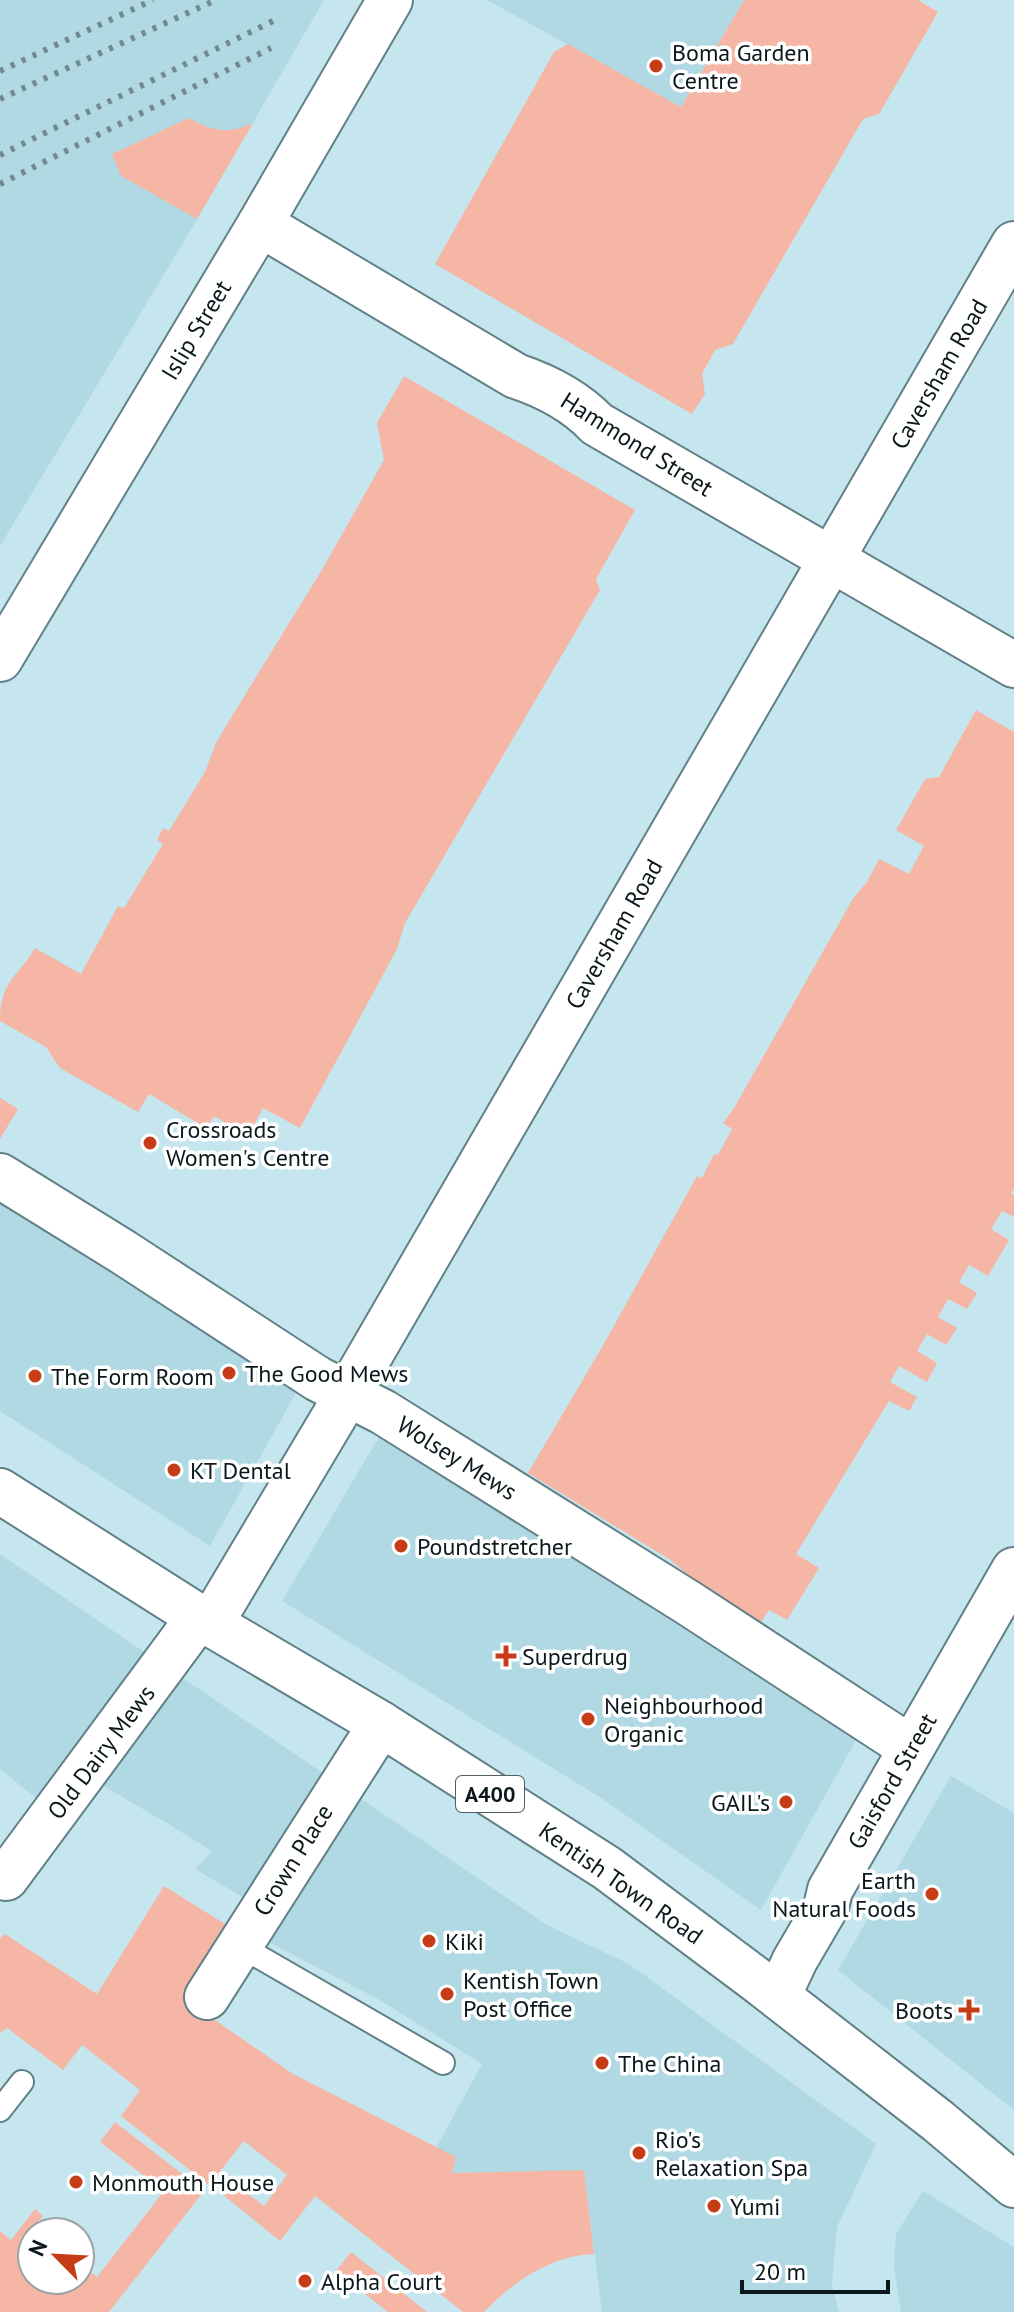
<svg xmlns="http://www.w3.org/2000/svg" width="1014" height="2312" font-family="'PT Sans',sans-serif">
  <style>
    .built { fill: #b0d9e4 }
    .green { fill: #f5b6a6 }
    .lines { fill: none; stroke-linecap: round; stroke-linejoin: round }
    .lane-casing { stroke: #618087; stroke-width: 26 }
    .street-casing { stroke: #618087; stroke-width: 48 }
    .primary-casing { stroke: #618087; stroke-width: 48 }
    .lane { stroke: #fff; stroke-width: 22 }
    .street { stroke: #fff; stroke-width: 44 }
    .primary { stroke: #fff; stroke-width: 44 }
    .rail { stroke: #71898f; stroke-width: 6; stroke-dasharray: 4 8; stroke-linecap: butt }
    .poi-dot { fill: #c53c17; stroke: #fff; stroke-width: 3 }
    .labels { text-anchor: middle; dominant-baseline: central; stroke-width: 7; stroke-linejoin: round; paint-order: stroke }
    .shield { fill: #fff; stroke: #545d5f; stroke-width: 2 }
    .shield-label { font-size: 22px; font-weight: bold; fill: #0b181b }
    .poi-label { font-size: 24px; fill: #0b181b; stroke: #fff; text-anchor: start }
    .street-label { font-size: 24px; fill: #0b181b; stroke: #fff }
  </style>
  <rect width="100%" height="100%" fill="#c5e6ee"/>
  <!-- built -->
  <g class="built">
    <polygon points="0,0 324,0 189,233 0,546"/>
    <polygon points="487,0 744,0 681,107"/>
    <polygon points="0,1202 300,1386 210,1546 0,1411"/>
    <polygon points="383,1430 860,1733 761,1910 601,1798 282,1601"/>
    <polygon points="0,1554 547,1925 629,1964 876,2144 837,2227 832,2285 839,2312 602,2312 584,2171 451,2173 456,2157 436,2148 482,2064 378,1999 261,1938 253,1903 195,1869 212,1851 170,1825 75,1769 45,1805 0,1769"/>
    <polygon points="951,1776 1014,1813 1014,2110 838,1970"/>
    <polygon points="923,2191 1014,2247 1014,2312 901,2312 894,2267 896,2234"/>
  </g>
  <!-- green -->
  <g class="green">
    <polygon points="744,0 918,0 938,12 879,114 863,119 733,344 715,350 702,374 705,394 692,414 435,264 554,52 568,44 681,107"/>
    <path d="M189,118C212,131 228,135 253,123L197,219L121,176L112,154Z"/>
    <path d="M404,376L635,510L596,579L600,590L405,923L397,949L300,1128L263,1108L248,1136L214,1116L206,1128L149,1094L138,1112L60,1068L46,1047L0,1021C0,981 17,978 35,948L81,974L118,906L124,908L163,844L157,840L163,828L169,831L205,772L216,743L229,721L323,568L384,460L377,423Z"/>
    <polygon points="976,710 1014,732 1014,1189 1011,1193 1014,1195 1014,1217 1002,1211 991,1229 1009,1240 988,1276 969,1265 959,1282 977,1293 967,1309 948,1299 938,1317 957,1328 946,1345 927,1334 917,1351 937,1363 927,1382 899,1366 890,1382 917,1397 909,1411 889,1401 796,1554 819,1568 787,1620 769,1610 756,1630 669,1559 528,1473 605,1342 697,1176 702,1178 714,1154 718,1155 732,1129 723,1123 734,1108 854,897 867,882 879,859 909,874 924,846 896,830 925,779 939,777"/>
    <polygon points="0,1098 18,1109 0,1139"/>
    <path d="M164,1886L233,1929L189,2002L293,2074L456,2157L452,2173L584,2170L594,2254C550,2256 514,2281 484,2312H463L315,2196L280,2241L217,2190L226,2177L264,2206L287,2175L244,2141L209,2185L121,2116L140,2090L82,2045L63,2070L7,2028L0,2033V1938L5,1934L97,1994Z"/>
    <polygon points="115,2122 204,2191 109,2312 0,2312 0,2231 11,2240 35,2209 43,2216 33,2227 40,2232 32,2232 32,2280 80,2280 80,2264 97,2277 164,2191 100,2142"/>
    <polygon points="351,2252 427,2312 388,2312 336,2271"/>
  </g>
  <g class="lines">
    <defs>
      <g id="lane">
        <polyline points="240,1946 443,2063"/>
        <polyline points="0,2110 22,2082"/>
      </g>
      <g id="street">
        <path d="M260,224L516,376C546,386 575,401 597,424L1014,665"/>
        <polyline points="0,659 260,224 390,0"/>
        <polyline points="0,1176 123,1252 318,1379 383,1412 687,1602 911,1748"/>
        <polyline points="211,1623 347,1395 1014,244"/>
        <polyline points="0,1872 6,1878 199,1617"/>
        <polyline points="778,1996 795,1960 826,1907 830,1890 1014,1570"/>
        <polyline points="207,1997 381,1724"/>
      </g>
      <polyline id="primary" points="0,1491 199,1617 381,1724 607,1868 758,1981 938,2121 1014,2185"/>
    </defs>
    <!-- lane casing -->
    <use href="#lane" class="lane-casing"/>
    <!-- street casing -->
    <use href="#street" class="street-casing"/>
    <!-- primary casing -->
    <use href="#primary" class="primary-casing"/>
    <!-- lane -->
    <use href="#lane" class="lane"/>
    <!-- street -->
    <use href="#street" class="street"/>
    <!-- primary -->
    <use href="#primary" class="primary"/>
    <!-- rail -->
    <g class="rail">
      <polyline points="0,71 153,0"/>
      <polyline points="0,99 216,0"/>
      <polyline points="0,155 275,20"/>
      <polyline points="0,184 271,48"/>
    </g>
  </g>
  <!-- markers -->
  <g class="poi-dot">
    <circle cx="656" cy="66" r="8"/>
    <circle cx="150" cy="1143" r="8"/>
    <circle cx="229" cy="1373" r="8"/>
    <circle cx="35" cy="1376" r="8"/>
    <circle cx="174" cy="1470" r="8"/>
    <circle cx="401" cy="1546" r="8"/>
    <path d="M502 1644h8v8h8v8h-8v8h-8v-8h-8v-8h8z"/>
    <circle cx="588" cy="1719" r="8"/>
    <circle cx="786" cy="1802" r="8"/>
    <circle cx="932" cy="1894" r="8"/>
    <circle cx="429" cy="1941" r="8"/>
    <circle cx="447" cy="1994" r="8"/>
    <path d="M965 1998h8v8h8v8h-8v8h-8v-8h-8v-8h8z"/>
    <circle cx="602" cy="2063" r="8"/>
    <circle cx="639" cy="2153" r="8"/>
    <circle cx="76" cy="2182" r="8"/>
    <circle cx="714" cy="2206" r="8"/>
    <circle cx="305" cy="2281" r="8"/>
  </g>
  <g class="labels">
    <!-- shield labels -->
    <rect class="shield" x="456" y="1776" width="68" height="36" rx="6"/>
    <g class="shield-label">
      <text x="490" y="1794">A400</text>
    </g>
    <!-- poi labels -->
    <g class="poi-label">
      <text x="672" y="52">Boma Garden<tspan x="672" dy="28">Centre</tspan></text>
      <text x="166" y="1129">Crossroads<tspan x="166" dy="28">Women's Centre</tspan></text>
      <text x="245" y="1373">The Good Mews</text>
      <text x="51" y="1376">The Form Room</text>
      <text x="190" y="1470">KT Dental</text>
      <text x="417" y="1546">Poundstretcher</text>
      <text x="522" y="1656">Superdrug</text>
      <text x="604" y="1705">Neighbourhood<tspan x="604" dy="28">Organic</tspan></text>
      <text x="770" y="1802" text-anchor="end">GAIL's</text>
      <text x="916" y="1880" text-anchor="end">Earth<tspan x="916" dy="28">Natural Foods</tspan></text>
      <text x="445" y="1941">Kiki</text>
      <text x="463" y="1980">Kentish Town<tspan x="463" dy="28">Post Office</tspan></text>
      <text x="953" y="2010" text-anchor="end">Boots</text>
      <text x="618" y="2063">The China</text>
      <text x="655" y="2139">Rio's<tspan x="655" dy="28">Relaxation Spa</tspan></text>
      <text x="92" y="2182">Monmouth House</text>
      <text x="730" y="2206">Yumi</text>
      <text x="321" y="2281">Alpha Court</text>
    </g>
    <!-- street labels -->
    <g class="street-label">
      <text transform="translate(196 330) rotate(-59)">Islip Street</text>
      <text transform="translate(939 374) rotate(-60)">Caversham Road</text>
      <text transform="translate(637 444) rotate(32)">Hammond Street</text>
      <text transform="translate(614 934) rotate(-60)">Caversham Road</text>
      <text transform="translate(457 1458) rotate(32)">Wolsey Mews</text>
      <text transform="translate(101 1752) rotate(-53)">Old Dairy Mews</text>
      <text transform="translate(892 1781) rotate(-60)">Gaisford Street</text>
      <text transform="translate(293 1860) rotate(-58)">Crown Place</text>
      <text transform="translate(621 1883) rotate(35)">Kentish Town Road</text>
    </g>
  </g>
  <!-- north arrow -->
  <g transform="translate(56 2256) rotate(294)"><circle r="38" fill="#ffffff" stroke="#9da3a4" stroke-width="2"/>
  <path d="M0-6L14 30L0 20L-14 30Z" fill="#c53c17"/>
  <text y="-12" font-size="22" font-weight="bold" text-anchor="middle" fill="#0b181b">N</text>
  </g>
  <!-- scale -->
  <path d="M742 2280v12h146v-12" fill="none" stroke="#0b181b" stroke-width="4"/>
  <text x="754" y="2280" font-size="24" fill="#0b181b" stroke="#ffffff" stroke-width="6" paint-order="stroke">20 m</text>
</svg>
